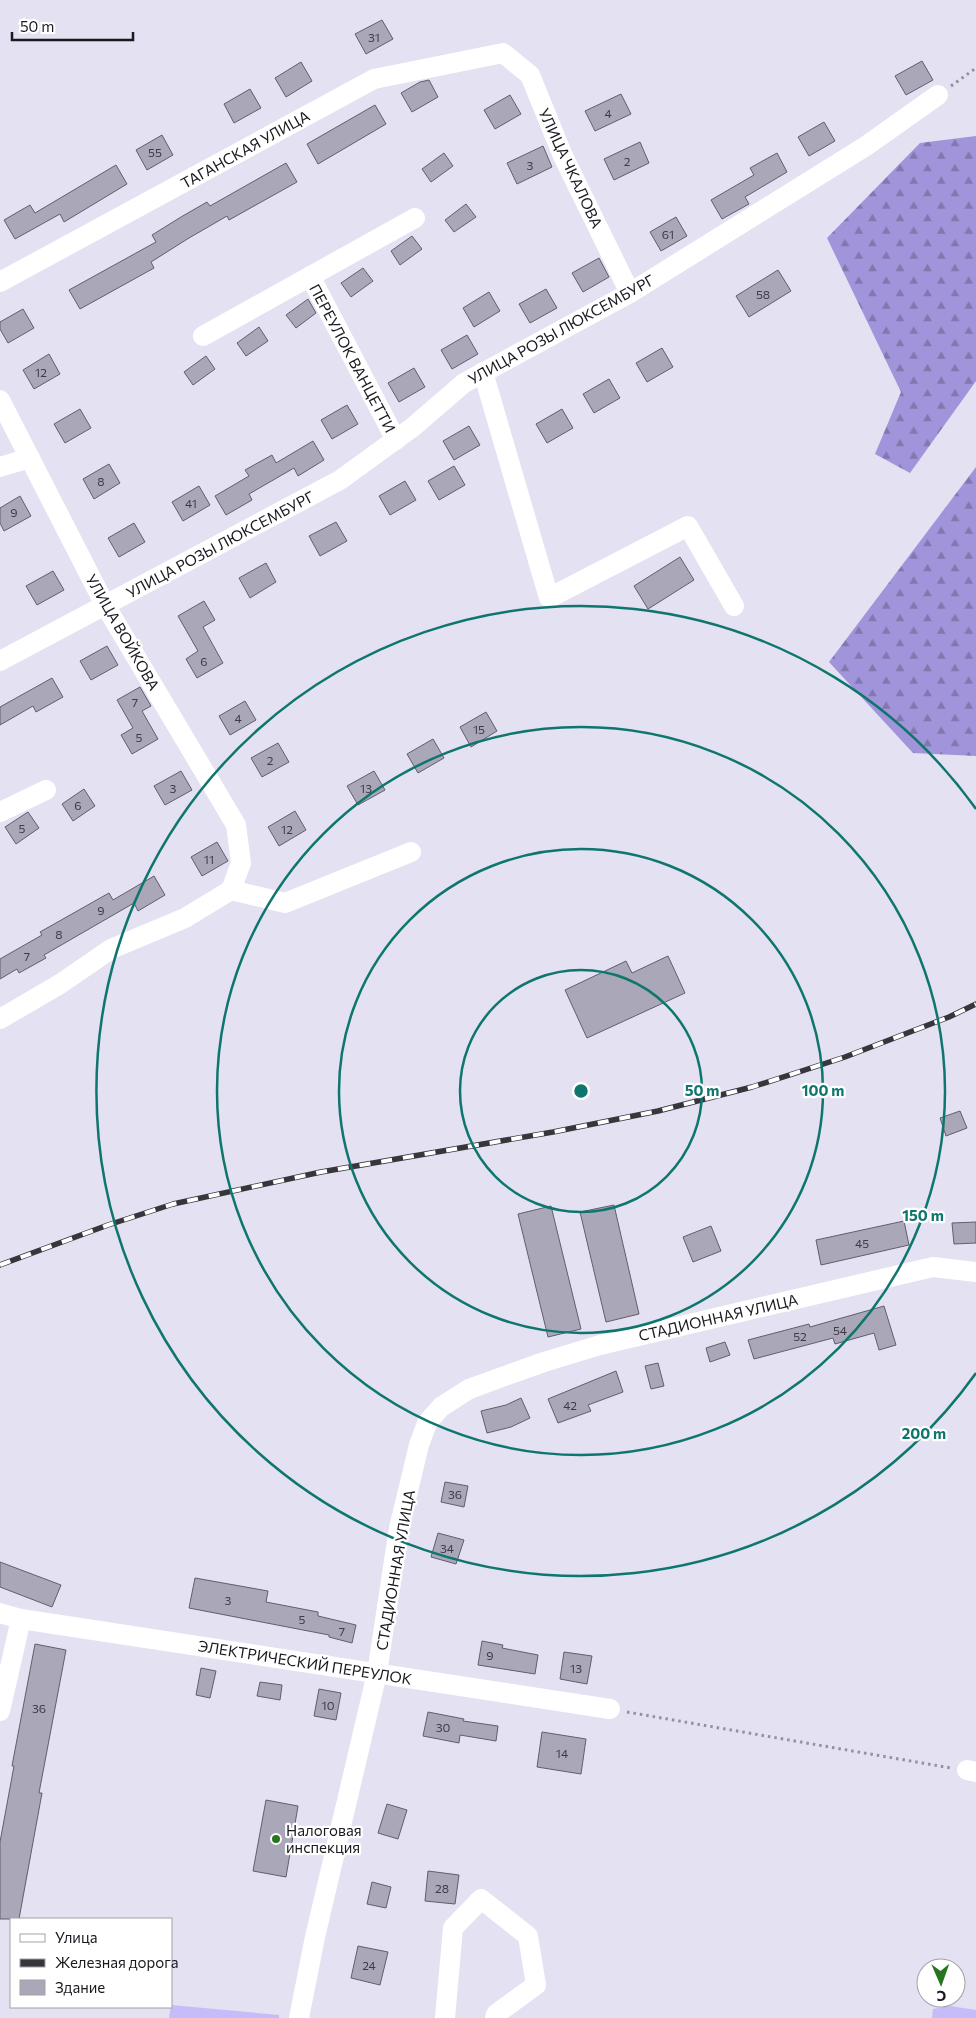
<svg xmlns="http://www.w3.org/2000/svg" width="976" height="2018" font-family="Commissioner,sans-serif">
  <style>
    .forest { fill: url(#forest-firs) }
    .park { fill: #c6bdf8 }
    .building { fill: #a9a7b8; stroke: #615f6e }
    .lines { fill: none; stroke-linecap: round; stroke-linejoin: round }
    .path { stroke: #93919e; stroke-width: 3; stroke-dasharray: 2.5 4; stroke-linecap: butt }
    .minor { stroke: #fff; stroke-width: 20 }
    .rail-casing { stroke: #37363d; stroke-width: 5.5 }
    .rail { stroke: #fff; stroke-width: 4; stroke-dasharray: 11; stroke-linecap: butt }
    .ring { fill: none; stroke: #0f766e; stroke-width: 2.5 }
    .poi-dot { fill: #26761f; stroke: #fff; stroke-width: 2 }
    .labels { text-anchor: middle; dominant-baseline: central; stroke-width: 4.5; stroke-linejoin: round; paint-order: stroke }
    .number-label { font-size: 12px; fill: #3e3c45 }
    .street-label { font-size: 15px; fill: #1a191f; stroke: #fff }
    .poi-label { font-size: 15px; fill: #1a191f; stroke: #fff; text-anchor: start }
    .centre { fill: #0f766e; stroke: #fff; stroke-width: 2.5 }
    .ring-label { font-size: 15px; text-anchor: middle; font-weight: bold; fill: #0f766e; stroke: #fff; stroke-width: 4.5; stroke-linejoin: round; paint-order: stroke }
  </style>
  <defs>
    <pattern id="forest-firs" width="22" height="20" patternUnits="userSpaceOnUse" patternTransform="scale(1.25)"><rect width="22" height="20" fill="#a194da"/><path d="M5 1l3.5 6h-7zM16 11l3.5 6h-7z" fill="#8278b0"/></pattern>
  </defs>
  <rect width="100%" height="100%" fill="#e3e1f2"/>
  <!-- forest -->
  <g class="forest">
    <polygon points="976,136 976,381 910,473 875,454 901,392 827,238 920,143"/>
    <polygon points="976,467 976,756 913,753 829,662"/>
  </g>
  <!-- park -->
  <g class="park">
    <polygon points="171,2005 279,2015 279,2018 169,2018"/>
    <polygon points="950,2006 976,2010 976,2018 932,2018 933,2009"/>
  </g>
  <!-- building -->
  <g class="building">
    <polygon points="382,20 393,39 366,54 355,34"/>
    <polygon points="922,61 933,80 906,95 895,76"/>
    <polygon points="301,62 312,81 286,97 275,78"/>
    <polygon points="429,80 438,97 412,112 401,93 420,82"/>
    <polygon points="250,89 261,108 234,123 224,104"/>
    <polygon points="621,94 631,114 595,131 585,111"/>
    <polygon points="510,95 521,114 495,129 484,110"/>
    <polygon points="375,105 386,124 318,164 307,144"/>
    <polygon points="824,122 835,141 809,156 798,137"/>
    <polygon points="162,135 173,155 147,170 136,150"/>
    <polygon points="640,142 649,163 614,180 604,159"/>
    <polygon points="543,146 552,167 517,184 507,163"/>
    <polygon points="444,153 453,166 431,182 422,169"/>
    <polygon points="777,153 787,172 745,197 749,204 722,219 711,200 754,175 750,168"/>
    <polygon points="286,163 297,182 229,220 227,216 189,238 151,262 154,268 80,309 69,290 156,242 152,235 181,217 207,202 210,206"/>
    <polygon points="116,165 127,184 64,222 60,214 15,239 4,220 30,205 35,213"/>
    <polygon points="466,204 476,217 454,232 445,220"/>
    <polygon points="676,217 687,236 661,251 650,232"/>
    <polygon points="412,236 422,249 400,265 391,251"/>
    <polygon points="599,258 609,277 583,292 572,273"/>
    <polygon points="363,268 373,281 351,297 341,283"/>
    <polygon points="778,270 791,291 749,317 736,296"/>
    <polygon points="546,289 557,308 530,323 519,304"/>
    <polygon points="489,292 500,311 474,327 463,308"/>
    <polygon points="308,299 316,313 296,328 286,315"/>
    <polygon points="23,309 34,328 8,343 0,329 0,322"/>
    <polygon points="259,327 268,341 246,356 237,343"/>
    <polygon points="467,335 478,354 452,369 441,350"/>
    <polygon points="662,348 673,367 647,382 636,363"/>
    <polygon points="49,354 60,374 34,389 23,370"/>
    <polygon points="206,356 215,369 193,385 184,372"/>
    <polygon points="414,368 425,387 399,402 388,383"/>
    <polygon points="609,379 620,398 594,413 583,394"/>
    <polygon points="347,405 358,424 332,439 321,420"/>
    <polygon points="80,409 91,428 65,443 54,424"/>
    <polygon points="562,409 573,428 547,443 536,424"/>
    <polygon points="469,426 480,445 454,460 443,441"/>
    <polygon points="313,441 324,460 298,476 294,468 249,494 252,500 226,515 215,496 249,476 245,470 272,455 276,463"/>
    <polygon points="109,464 120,483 94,499 83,479"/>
    <polygon points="454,466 465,485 439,500 428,481"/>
    <polygon points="405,481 416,500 390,515 379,496"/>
    <polygon points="199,486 210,505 183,521 172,502"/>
    <polygon points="20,496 31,516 4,531 0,523 0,508"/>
    <polygon points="336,522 347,541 320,556 309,536"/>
    <polygon points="134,523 145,542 119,557 108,538"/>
    <polygon points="680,557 694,580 648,609 634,586"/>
    <polygon points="266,563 276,582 250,598 239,578"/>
    <polygon points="53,571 64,590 37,605 26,586"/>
    <polygon points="204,601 215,620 203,627 223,663 197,678 186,659 198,651 178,616"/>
    <polygon points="107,646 118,665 91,680 80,661"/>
    <polygon points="52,678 63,697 36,712 33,706 0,725 0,707"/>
    <polygon points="140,687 151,706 142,711 158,739 132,754 121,735 133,728 117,700"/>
    <polygon points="245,701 256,720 230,735 219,716"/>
    <polygon points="486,712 497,731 471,747 460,727"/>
    <polygon points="433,739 444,758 418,773 407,754"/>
    <polygon points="278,743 289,762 262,777 251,758"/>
    <polygon points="181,771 192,790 165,805 154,786"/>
    <polygon points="374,771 385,790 358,805 347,786"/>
    <polygon points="84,789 95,806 73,821 62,804"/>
    <polygon points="295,811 306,830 279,846 268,827"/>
    <polygon points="28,812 39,828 16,844 5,827"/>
    <polygon points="217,842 228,861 202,876 191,857"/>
    <polygon points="154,876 165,895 138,911 134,903 44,955 46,958 19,973 17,969 0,979 0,959 42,935 40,932 109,893 113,900"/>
    <polygon points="668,956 685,993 587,1038 565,990 626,961 632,973"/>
    <polygon points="960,1111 967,1128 946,1136 940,1118"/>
    <polygon points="614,1205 639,1314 606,1322 580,1212"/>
    <polygon points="551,1206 581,1329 548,1337 518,1214"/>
    <polygon points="904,1221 909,1245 821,1265 816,1240"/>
    <polygon points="976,1222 976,1243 954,1244 952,1223"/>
    <polygon points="711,1226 721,1251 693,1262 683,1237"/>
    <polygon points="884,1306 896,1345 879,1350 874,1333 835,1344 833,1338 754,1359 748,1340 809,1324 810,1327"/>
    <polygon points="725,1342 730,1355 710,1362 706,1348"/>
    <polygon points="658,1363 664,1386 651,1389 645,1366"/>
    <polygon points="616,1371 623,1392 588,1405 591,1411 558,1423 548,1399"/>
    <polygon points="521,1398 530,1418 511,1427 487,1433 481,1411 506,1405"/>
    <polygon points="445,1482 468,1486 464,1507 441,1502"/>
    <polygon points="438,1533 464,1540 456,1564 431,1557"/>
    <polygon points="0,1562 61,1585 52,1607 0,1587"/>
    <polygon points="195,1578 268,1591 266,1602 318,1612 318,1616 356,1625 352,1643 329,1637 329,1635 189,1608"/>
    <polygon points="482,1641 503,1645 502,1648 538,1655 535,1674 478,1665"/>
    <polygon points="35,1644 66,1650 39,1793 42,1793 19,1919 0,1919 0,1842 14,1766 12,1766"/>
    <polygon points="564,1652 592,1656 587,1684 560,1679"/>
    <polygon points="201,1668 216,1671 210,1698 196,1695"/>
    <polygon points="260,1682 282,1685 280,1700 257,1696"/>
    <polygon points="319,1689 341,1693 336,1720 314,1716"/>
    <polygon points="428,1712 464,1719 463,1721 498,1726 496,1741 460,1735 459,1743 423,1736"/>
    <polygon points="542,1732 586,1739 581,1774 537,1767"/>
    <polygon points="266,1800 298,1806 286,1877 253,1871"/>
    <polygon points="387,1804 407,1810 398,1839 378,1833"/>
    <polygon points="428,1871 459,1875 455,1904 425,1901"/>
    <polygon points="372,1882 391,1887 386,1908 367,1904"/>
    <polygon points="358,1946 388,1952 380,1985 351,1978"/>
  </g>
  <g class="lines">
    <!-- path -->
    <g class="path">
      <polyline points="951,86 976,68"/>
      <polyline points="627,1712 951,1768"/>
    </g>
    <!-- minor -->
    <g class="minor">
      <polyline points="310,276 396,440"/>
      <polyline points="0,282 374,79 503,53 530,75 563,156 630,293"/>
      <polyline points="203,336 415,218"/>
      <polyline points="483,372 549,598 688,526 734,606"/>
      <polyline points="0,400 105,605 236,825 241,863 231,890"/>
      <polyline points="0,467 30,458"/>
      <polyline points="0,661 340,480 413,427 464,383 630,293 866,146 938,95"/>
      <polyline points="0,812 46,790"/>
      <polyline points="0,1019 60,984 111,949 185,918 231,890 285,903 411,852"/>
      <polyline points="0,1613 21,1619 610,1709"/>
      <polyline points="0,1711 21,1619"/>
      <polyline points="967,1770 976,1772"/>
      <polyline points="299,2018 315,1937 377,1673 399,1528 419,1445 427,1423 441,1407 469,1389 544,1362 600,1345 933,1267 976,1272"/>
      <polyline points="445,2018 453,1928 481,1899 528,1936 536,1985 496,2014 495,2018"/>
    </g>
    <defs>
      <polyline id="rail" points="0,1265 108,1225 173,1204 321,1172 553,1132 658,1111 752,1087 845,1057 949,1017 976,1004"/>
    </defs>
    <!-- rail casing -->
    <use href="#rail" class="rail-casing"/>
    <!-- rail -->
    <use href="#rail" class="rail"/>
  </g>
  <!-- distance rings -->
  <g class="ring">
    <circle cx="581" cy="1091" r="121"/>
    <circle cx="581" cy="1091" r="242"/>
    <circle cx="581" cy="1091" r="364"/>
    <path d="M976 1373A485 485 0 1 1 976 809"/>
  </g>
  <!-- markers -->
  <circle class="poi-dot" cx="276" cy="1839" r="5"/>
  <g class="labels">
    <!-- number labels -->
    <g class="number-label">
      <text x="374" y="37">31</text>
      <text x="608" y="113">4</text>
      <text x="155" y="152">55</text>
      <text x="627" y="161">2</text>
      <text x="530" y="165">3</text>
      <text x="668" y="234">61</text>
      <text x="763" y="294">58</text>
      <text x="41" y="372">12</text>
      <text x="101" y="481">8</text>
      <text x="191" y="503">41</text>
      <text x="14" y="512">9</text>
      <text x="204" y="661">6</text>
      <text x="135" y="702">7</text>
      <text x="238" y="718">4</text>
      <text x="479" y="729">15</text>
      <text x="139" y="737">5</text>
      <text x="270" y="760">2</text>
      <text x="173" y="788">3</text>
      <text x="366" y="788">13</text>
      <text x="78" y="805">6</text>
      <text x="22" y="828">5</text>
      <text x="287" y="829">12</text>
      <text x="209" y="859">11</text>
      <text x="101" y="910">9</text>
      <text x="59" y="934">8</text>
      <text x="27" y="956">7</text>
      <text x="862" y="1243">45</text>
      <text x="840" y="1330">54</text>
      <text x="800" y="1336">52</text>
      <text x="570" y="1405">42</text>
      <text x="455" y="1494">36</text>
      <text x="447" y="1548">34</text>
      <text x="228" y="1600">3</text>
      <text x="302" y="1619">5</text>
      <text x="342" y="1631">7</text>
      <text x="490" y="1655">9</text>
      <text x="576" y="1668">13</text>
      <text x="328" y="1705">10</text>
      <text x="39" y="1708">36</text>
      <text x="443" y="1727">30</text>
      <text x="562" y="1753">14</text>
      <text x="442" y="1888">28</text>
      <text x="369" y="1965">24</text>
    </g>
    <!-- street labels -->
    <g class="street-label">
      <text transform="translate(245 149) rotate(-29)">ТАГАНСКАЯ УЛИЦА</text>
      <text transform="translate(571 168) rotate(65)">УЛИЦА ЧКАЛОВА</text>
      <text transform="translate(561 329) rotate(-29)">УЛИЦА РОЗЫ ЛЮКСЕМБУРГ</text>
      <text transform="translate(353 358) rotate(62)">ПЕРЕУЛОК ВАНЦЕТТИ</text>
      <text transform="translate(220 544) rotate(-28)">УЛИЦА РОЗЫ ЛЮКСЕМБУРГ</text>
      <text transform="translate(123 632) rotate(60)">УЛИЦА ВОЙКОВА</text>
      <text transform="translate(718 1317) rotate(-13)">СТАДИОННАЯ УЛИЦА</text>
      <text transform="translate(395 1570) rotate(-80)">СТАДИОННАЯ УЛИЦА</text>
      <text transform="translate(305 1662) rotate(9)">ЭЛЕКТРИЧЕСКИЙ ПЕРЕУЛОК</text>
    </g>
    <!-- poi labels -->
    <g class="poi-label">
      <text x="286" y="1830">Налоговая<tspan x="286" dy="17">инспекция</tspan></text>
    </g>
  </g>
  <circle cx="581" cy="1091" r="8" class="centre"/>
  <g class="ring-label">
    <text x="702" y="1096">50 m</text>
    <text x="823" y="1096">100 m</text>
    <text x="923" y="1221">150 m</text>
    <text x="924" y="1439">200 m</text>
  </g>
  <!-- legend -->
  <rect x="10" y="1918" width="162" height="90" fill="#ffffff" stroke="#a3a3a5"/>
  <rect x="20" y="1934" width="25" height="8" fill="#ffffff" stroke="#a3a3a5"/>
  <text x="55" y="1943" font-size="15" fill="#1a191f">Улица</text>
  <rect x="20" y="1959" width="25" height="8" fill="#37363d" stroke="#a3a3a5"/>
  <text x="55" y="1968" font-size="15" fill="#1a191f">Железная дорога</text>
  <rect x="20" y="1980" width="25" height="15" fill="#a9a7b8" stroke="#a3a3a5"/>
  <text x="55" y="1993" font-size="15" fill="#1a191f">Здание</text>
  <!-- north arrow -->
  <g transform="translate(941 1983) rotate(178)"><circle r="24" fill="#ffffff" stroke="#a3a3a5"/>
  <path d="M0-4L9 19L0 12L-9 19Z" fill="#26761f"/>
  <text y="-8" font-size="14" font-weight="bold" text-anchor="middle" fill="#1a191f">С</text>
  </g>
  <!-- scale -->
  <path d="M12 32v8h121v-8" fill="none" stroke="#1a191f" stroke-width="2.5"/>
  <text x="20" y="32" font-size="15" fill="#1a191f" stroke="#ffffff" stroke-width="4" paint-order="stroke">50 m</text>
</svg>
